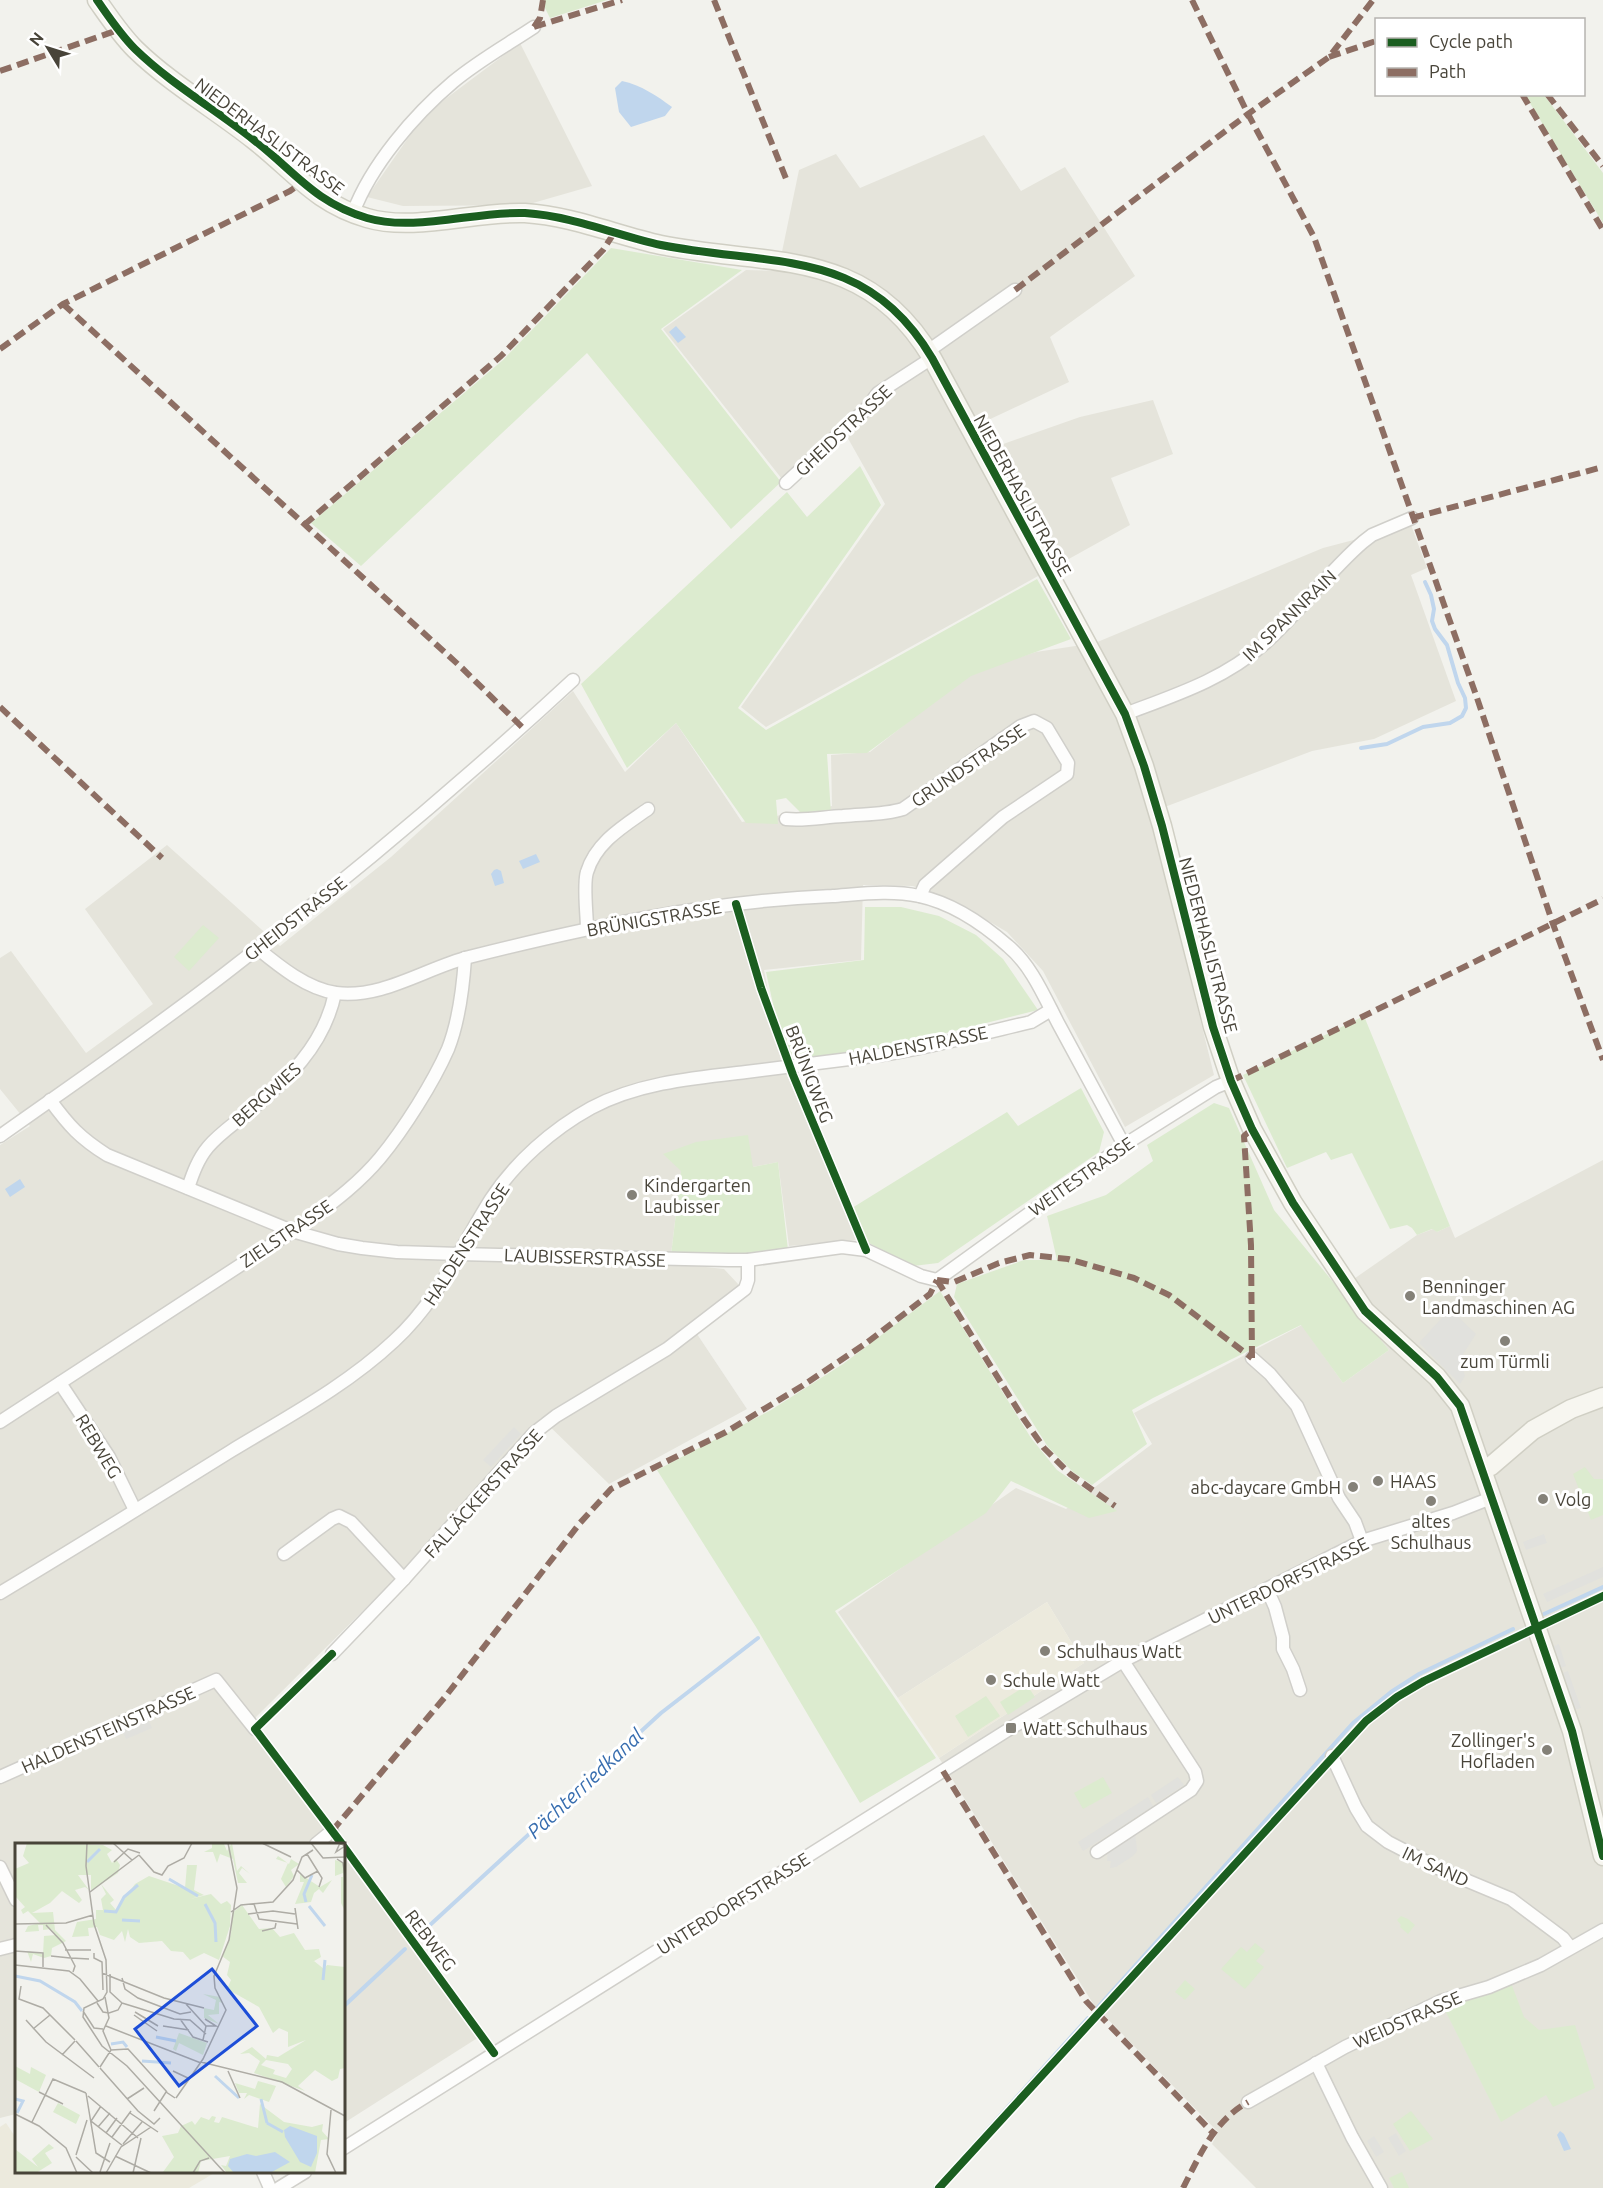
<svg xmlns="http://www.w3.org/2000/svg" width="1603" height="2188" font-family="Ubuntu,sans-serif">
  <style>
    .residential { fill: #e5e4db }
    .education { fill: #eceadd }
    .green { fill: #dcebcf }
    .parking { fill: #e1e1dd }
    .water { fill: #c0d6ed }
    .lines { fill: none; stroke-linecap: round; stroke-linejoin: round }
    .stream { stroke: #c0d6ed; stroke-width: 4 }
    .street-casing { stroke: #d0cfca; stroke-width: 15 }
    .secondary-casing { stroke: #d0cfc4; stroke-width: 21 }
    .street { stroke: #fdfdfc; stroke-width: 12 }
    .secondary { stroke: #f7f6f0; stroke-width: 18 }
    .quiet { stroke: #8d6e63; stroke-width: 6; stroke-dasharray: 12 6; stroke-linecap: butt }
    .cycleway-casing { stroke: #fff; stroke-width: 11 }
    .cycleway { stroke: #1b5e20; stroke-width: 8 }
    .poi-dot { fill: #848178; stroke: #fff; stroke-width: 2 }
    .labels { text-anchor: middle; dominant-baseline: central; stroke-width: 6; stroke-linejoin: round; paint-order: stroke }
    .street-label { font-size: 18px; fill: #484439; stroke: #fff }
    .poi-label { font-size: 18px; fill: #484439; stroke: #fff; text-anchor: start }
    .water-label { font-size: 20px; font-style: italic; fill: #376daf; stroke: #fff }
    .inset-river { fill: none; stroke: #c0d6ed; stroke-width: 3 }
    .inset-road { fill: none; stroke: #aeaca5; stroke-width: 1.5 }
    .view { fill: #1d4ed8; fill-opacity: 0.15; stroke: #1d4ed8; stroke-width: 3 }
    .inset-edge { fill: none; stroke: #484439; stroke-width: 3 }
  </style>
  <rect width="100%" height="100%" fill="#f2f2ed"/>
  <!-- residential -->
  <g class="residential">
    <polygon points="520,43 592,186 526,205 403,206 367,197 424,115"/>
    <polygon points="984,135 1021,191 1065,167 1135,276 1050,337 1069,382 984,422 992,448 1080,417 1153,400 1173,454 1111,478 1130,525 766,727 741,707 885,504 841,426 782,479 663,329 746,270 778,271 799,170 836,154 860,188"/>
    <polygon points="1411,525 1427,568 1411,575 1456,701 1374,739 1312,751 1149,813 1214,1075 1125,1127 1043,971 1007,932 958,903 913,886 863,885 861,960 764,970 781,1061 857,1240 789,1246 778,1162 753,1167 681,1171 670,1263 724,1269 739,1285 691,1325 747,1409 609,1484 541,1418 405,1569 256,1717 256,1739 335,1844 16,1844 16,2114 0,2118 0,1145 30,1126 0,1089 0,958 11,951 86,1053 153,1004 85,909 167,845 280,946 391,857 573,691 625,772 676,723 742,822 832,806 831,755 870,752 970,673 1036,652 1095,643 1323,548"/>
    <polygon points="1603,1160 1603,2188 1256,2188 1212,2144 1218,2132 1094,2005 939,1758 1084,1663 1047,1602 898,1698 838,1612 1016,1488 1066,1509 1152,1444 1134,1413 1302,1325 1343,1383 1389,1350 1338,1290 1417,1235 1433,1229 1437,1232 1450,1226 1455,1238"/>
    <polygon points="344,1856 479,2037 344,2123"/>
  </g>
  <!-- education -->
  <g class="education">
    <polygon points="1047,1602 1084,1663 939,1758 898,1698"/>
    <polygon points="6,2123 16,2138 16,2172 216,2172 189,2188 0,2188 0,2127"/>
  </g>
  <!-- green -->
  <g class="green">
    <polygon points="541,0 607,0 550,18"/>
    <polygon points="1525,95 1544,95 1603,173 1603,223"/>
    <polygon points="611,248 742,270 661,329 781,482 731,529 587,353 361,566 311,523 503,360"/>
    <polygon points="860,466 881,505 738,708 766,730 1037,579 1071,639 971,676 867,753 827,754 831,813 805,817 786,798 776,800 778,824 746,823 676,723 627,768 581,684 787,492 807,517"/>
    <polygon points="865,907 901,907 939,916 976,935 1003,959 1038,1010 886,1048 793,1059 775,1013 766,972 864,960"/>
    <polygon points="203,925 219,938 189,971 174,957"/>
    <polygon points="1364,1016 1450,1226 1437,1232 1432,1229 1417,1235 1412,1228 1407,1225 1390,1229 1352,1153 1331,1160 1326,1152 1287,1168 1243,1075"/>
    <polygon points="1081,1088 1104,1132 1099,1152 938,1263 913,1266 867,1242 852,1208 1007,1112 1018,1126"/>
    <polygon points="1214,1103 1229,1108 1274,1210 1389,1350 1343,1383 1301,1325 1153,1398 1132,1410 1147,1444 1092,1485 1073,1472 1048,1447 954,1297 957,1284 1024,1260 1057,1260 1047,1216 1106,1195 1153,1161 1147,1145"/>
    <polygon points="748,1135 753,1167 778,1162 788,1250 721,1257 671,1255 681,1171 663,1154 696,1142"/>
    <polygon points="940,1291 1031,1438 1057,1470 1117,1511 1089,1518 1011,1481 986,1513 835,1611 936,1758 860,1803 756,1627 657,1470 771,1410 843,1364"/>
    <polygon points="1585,1467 1594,1479 1603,1479 1603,1515 1591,1520 1573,1474"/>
    <polygon points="1027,1685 1035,1697 1008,1715 1000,1702"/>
    <polygon points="986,1696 1000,1716 968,1737 955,1716"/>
    <polygon points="1103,1777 1112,1793 1083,1809 1074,1793"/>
    <polygon points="1401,1916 1408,1919 1415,1925 1408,1934 1400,1927 1401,1925 1397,1920"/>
    <polygon points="1255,1943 1265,1951 1256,1961 1264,1967 1245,1989 1221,1969 1241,1947 1247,1952"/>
    <polygon points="1185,1980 1195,1989 1185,2000 1175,1992"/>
    <polygon points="1511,1983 1524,2017 1539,2030 1575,2025 1595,2088 1553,2107 1546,2095 1501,2122 1443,2006"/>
    <polygon points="1411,2111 1433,2139 1410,2151 1393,2124"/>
    <polygon points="1402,2172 1409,2188 1394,2188 1389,2178"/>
  </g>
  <!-- parking -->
  <g class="parking">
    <polygon points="1450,1309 1476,1334 1460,1359 1465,1376 1460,1384 1419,1343"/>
    <polygon points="514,1427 521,1434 491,1467 483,1460"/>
    <polygon points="1544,1534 1547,1543 1526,1550 1523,1542"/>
    <polygon points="1603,1567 1603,1577 1547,1602 1543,1594"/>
    <polygon points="1559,1644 1566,1666 1559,1668 1552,1647"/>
    <polygon points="1568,1671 1581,1708 1573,1710 1560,1674"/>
    <polygon points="147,1717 152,1728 126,1739 121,1729"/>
    <polygon points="1178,1777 1184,1785 1156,1803 1151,1795"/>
    <polygon points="1148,1797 1153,1806 1083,1851 1078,1842"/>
    <polygon points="1135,1832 1137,1851 1133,1856 1116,1867 1110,1868 1111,1861 1107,1861 1108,1850"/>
    <polygon points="1396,2133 1406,2151 1399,2156 1388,2138"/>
    <polygon points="1374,2136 1384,2152 1376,2157 1367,2141"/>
  </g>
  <!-- water -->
  <g class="water">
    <path d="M622,81C641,85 657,96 672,107L665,116L631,127L619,112L615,88Z"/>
    <polygon points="676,326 686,337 678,343 669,332"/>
    <polygon points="536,854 540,862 523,869 519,861"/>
    <polygon points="497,869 501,871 504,883 495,886 491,874 494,870"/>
    <polygon points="20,1179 25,1187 10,1197 5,1189"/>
    <polygon points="1560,2131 1564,2134 1571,2149 1564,2151 1557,2135"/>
  </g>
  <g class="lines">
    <!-- stream -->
    <g class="stream">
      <polyline points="1361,748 1387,744 1423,727 1450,723 1462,716 1466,708 1465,698 1458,683 1447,645 1435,629 1432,621 1434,609 1431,595 1425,582"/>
      <polyline points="1544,1614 1603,1587"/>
      <polyline points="418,1936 661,1713 758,1638"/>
      <polyline points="344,2006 405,1949"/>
      <polyline points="1098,2007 1353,1723 1391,1692 1419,1674 1513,1629"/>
      <polyline points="935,2188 1088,2018"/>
    </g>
    <defs>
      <g id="street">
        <path d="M353,213C371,165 414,115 453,82C478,61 507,45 534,27"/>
        <polyline points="928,351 1015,290"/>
        <polyline points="786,483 867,408 878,393 932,358"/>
        <path d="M1125,714C1175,695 1223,680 1264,644C1299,613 1327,573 1363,542L1372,535L1412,518"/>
        <path d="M786,819C806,821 823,817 843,816C863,814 884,815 903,809L1021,726L1034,721L1047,728L1068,763L1067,774L1003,817L925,885L920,896"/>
        <path d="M587,929C587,915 583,884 587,872C596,842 624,826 648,809"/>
        <path d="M257,948C279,966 307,989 336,993C382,999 426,968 469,957C588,927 710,901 832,896C861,894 891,890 919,896C952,903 983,924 1008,946C1031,965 1044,996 1058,1023C1080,1063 1102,1104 1124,1145"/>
        <path d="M50,1100C69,1126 80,1138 107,1155L292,1231L338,1244L362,1248L397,1252L459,1254L729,1260H748L842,1247L866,1250L921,1276L937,1280L1124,1145L1216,1087L1231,1081"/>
        <path d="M0,1136C79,1080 161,1024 236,965C352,875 465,780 573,680"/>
        <path d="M188,1188C193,1173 198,1159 208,1147C219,1134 234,1124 247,1113C287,1080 324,1046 335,993"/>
        <polyline points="1252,1358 1270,1374 1297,1406 1339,1498 1355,1522 1362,1541"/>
        <polyline points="60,1383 109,1457 135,1510"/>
        <path d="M0,1422L311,1219C335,1201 360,1182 380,1158C404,1129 433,1083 448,1049C459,1021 463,988 465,958"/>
        <polyline points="284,1554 332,1519 339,1516 351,1522 404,1579"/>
        <polyline points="1267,1589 1275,1607 1283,1637 1283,1649 1293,1669 1300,1690"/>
        <path d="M0,1593C77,1547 154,1499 231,1451C287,1417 346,1386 394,1341C438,1301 460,1248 491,1199C515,1162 553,1129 591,1108C638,1083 693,1078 746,1072C791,1066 836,1061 881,1055C931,1048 982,1033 1031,1022L1051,1010"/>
        <polyline points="332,1654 404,1579 534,1433 556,1416 667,1349 745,1289 748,1280 748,1260"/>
        <polyline points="1332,1756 1356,1808 1367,1826 1388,1842 1444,1871 1511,1899 1563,1938 1570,1947"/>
        <polyline points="0,1777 216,1680 255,1729"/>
        <polyline points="316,1844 332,1831"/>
        <polyline points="1097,1852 1191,1790 1197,1781 1195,1772 1123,1661"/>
        <polyline points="0,1867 16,1900"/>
        <polyline points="0,1949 16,1945"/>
        <polyline points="1316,2063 1352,2137 1381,2188"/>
        <polyline points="1248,2102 1345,2047 1441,2001 1489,1987 1541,1965 1603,1930"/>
        <polyline points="344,2148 1011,1728 1123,1661 1362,1541 1453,1513 1491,1498"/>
        <polyline points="263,2172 270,2188"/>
        <polyline points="279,2188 305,2172"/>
      </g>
      <g id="secondary">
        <path d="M97,0C109,17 120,34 135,49C171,84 215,109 254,140C294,171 315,203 367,218C414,232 476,211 525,213C572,216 616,235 661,245C771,267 866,246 932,358L1125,714L1144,766L1162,826L1213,1027L1231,1081L1252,1129L1293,1203L1365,1311L1437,1377L1460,1406L1572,1731L1603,1856"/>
        <polyline points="1483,1469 1491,1466 1533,1430 1571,1409 1603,1397"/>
      </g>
    </defs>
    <!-- street casing -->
    <use href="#street" class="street-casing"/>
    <!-- secondary casing -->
    <use href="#secondary" class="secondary-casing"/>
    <!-- street -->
    <use href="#street" class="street"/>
    <!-- secondary -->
    <use href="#secondary" class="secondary"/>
    <!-- quiet -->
    <g class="quiet">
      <polyline points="714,0 787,181"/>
      <polyline points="1192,0 1248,114 1314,237 1476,695 1553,924 1603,1060"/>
      <polyline points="534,27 622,0"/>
      <polyline points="534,27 540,18 543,0"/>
      <polyline points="1329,57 1376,41"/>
      <polyline points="0,71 118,30"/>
      <polyline points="1522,94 1603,230"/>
      <polyline points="1547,94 1603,166"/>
      <polyline points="1015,290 1248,114 1329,57 1373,0"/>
      <polyline points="63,304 462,668 522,727"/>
      <polyline points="0,349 63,304 290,191 301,183"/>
      <polyline points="1412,518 1603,467"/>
      <polyline points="304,525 501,356 603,250 614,233"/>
      <polyline points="0,707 162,858"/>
      <polyline points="1231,1081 1603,899"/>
      <polyline points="937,1280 954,1282 999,1263 1030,1255 1068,1259 1134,1278 1169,1295 1252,1358"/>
      <polyline points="937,1280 1023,1418 1044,1448 1070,1474 1115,1506"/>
      <polyline points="1252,1358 1251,1245 1244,1136 1252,1129"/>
      <polyline points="943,1771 1086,2001 1212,2132"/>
      <polyline points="332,1831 445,1697 580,1523 611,1489 726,1432 802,1386 865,1344 930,1294 937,1280"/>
      <path d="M1183,2188C1200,2155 1214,2121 1248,2102"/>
    </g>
    <defs>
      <g id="cycleway">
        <path d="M97,0C109,17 120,34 135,49C171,84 215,109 254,140C294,171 315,203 367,218C414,232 476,211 525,213C572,216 616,235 661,245C771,267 866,246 932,358L1125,714L1144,766L1162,826L1213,1027L1231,1081L1252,1129L1293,1203L1365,1311L1437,1377L1460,1406L1572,1731L1603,1856"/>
        <polyline points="736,904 761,988 793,1075 866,1250"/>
        <polyline points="332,1654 255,1729 342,1844"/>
        <polyline points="344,1847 494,2053"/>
        <polyline points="939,2188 1366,1721 1397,1697 1424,1681 1603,1596"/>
      </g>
    </defs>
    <!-- cycleway casing -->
    <use href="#cycleway" class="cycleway-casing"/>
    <!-- cycleway -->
    <use href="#cycleway" class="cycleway"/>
  </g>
  <!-- markers -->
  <g class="poi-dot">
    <circle cx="632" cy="1195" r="6"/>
    <circle cx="1410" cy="1296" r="6"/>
    <circle cx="1505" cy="1341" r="6"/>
    <circle cx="1378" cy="1481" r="6"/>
    <circle cx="1353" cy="1487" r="6"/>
    <circle cx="1543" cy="1499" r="6"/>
    <circle cx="1431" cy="1501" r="6"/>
    <circle cx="1045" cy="1651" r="6"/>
    <circle cx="991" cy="1680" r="6"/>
    <rect x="1005" y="1722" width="12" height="12" rx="3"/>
    <circle cx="1547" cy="1750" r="6"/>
  </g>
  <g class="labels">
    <!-- street labels -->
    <g class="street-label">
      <text transform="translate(270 136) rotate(37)">NIEDERHASLISTRASSE</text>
      <text transform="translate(843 430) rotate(-43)">GHEIDSTRASSE</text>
      <text transform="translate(1023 495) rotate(61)">NIEDERHASLISTRASSE</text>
      <text transform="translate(1289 615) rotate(-44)">IM SPANNRAIN</text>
      <text transform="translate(968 765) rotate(-34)">GRUNDSTRASSE</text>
      <text transform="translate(295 918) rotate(-38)">GHEIDSTRASSE</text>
      <text transform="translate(654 918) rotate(-10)">BRÜNIGSTRASSE</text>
      <text transform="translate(1209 945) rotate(75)">NIEDERHASLISTRASSE</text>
      <text transform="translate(918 1045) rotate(-11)">HALDENSTRASSE</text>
      <text transform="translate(810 1074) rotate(69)">BRÜNIGWEG</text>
      <text transform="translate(266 1094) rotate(-42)">BERGWIES</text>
      <text transform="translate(1081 1176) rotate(-35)">WEITESTRASSE</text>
      <text transform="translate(286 1233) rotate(-34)">ZIELSTRASSE</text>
      <text transform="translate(466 1244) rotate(-57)">HALDENSTRASSE</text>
      <text transform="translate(585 1257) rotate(2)">LAUBISSERSTRASSE</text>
      <text transform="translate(99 1446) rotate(59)">REBWEG</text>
      <text transform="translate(483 1493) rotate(-48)">FALLÄCKERSTRASSE</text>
      <text transform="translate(1288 1580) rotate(-26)">UNTERDORFSTRASSE</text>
      <text transform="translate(108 1729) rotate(-24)">HALDENSTEINSTRASSE</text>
      <text transform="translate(1436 1866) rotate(25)">IM SAND</text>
      <text transform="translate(733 1903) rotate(-32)">UNTERDORFSTRASSE</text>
      <text transform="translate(431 1940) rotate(53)">REBWEG</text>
      <text transform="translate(1407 2019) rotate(-24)">WEIDSTRASSE</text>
    </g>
    <!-- poi labels -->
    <g class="poi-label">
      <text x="644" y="1185">Kindergarten<tspan x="644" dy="21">Laubisser</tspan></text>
      <text x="1422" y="1286">Benninger<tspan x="1422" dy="21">Landmaschinen AG</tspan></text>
      <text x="1505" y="1361" text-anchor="middle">zum Türmli</text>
      <text x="1390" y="1481">HAAS</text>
      <text x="1341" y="1487" text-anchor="end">abc-daycare GmbH</text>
      <text x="1555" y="1499">Volg</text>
      <text x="1431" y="1521" text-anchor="middle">altes<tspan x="1431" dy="21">Schulhaus</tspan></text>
      <text x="1057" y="1651">Schulhaus Watt</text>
      <text x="1003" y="1680">Schule Watt</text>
      <text x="1023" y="1728">Watt Schulhaus</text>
      <text x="1535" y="1740" text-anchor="end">Zollinger's<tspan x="1535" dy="21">Hofladen</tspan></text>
    </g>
    <!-- water labels -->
    <g class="water-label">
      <text transform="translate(585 1783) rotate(-43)">Pächterriedkanal</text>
    </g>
  </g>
  <!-- overview -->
  <g transform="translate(15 1843)">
    <rect width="330" height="330" fill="#f2f2ed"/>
    <path d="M12,0L88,2L97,7L92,11L97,20L101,16L105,22L103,30L76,48V32H63L74,47L70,44L60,47L67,57L64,60L47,48L35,60L17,70L38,69L40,87L51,98L37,105L36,113L29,115L18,111L16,119L12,108L28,111L29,93L41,92L36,86L28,87V82H23L24,88L10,89L13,83L25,80L13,68L8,71L6,67L10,64L0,53V26L14,20L8,13ZM197,0L209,1L212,8L217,0L222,28L226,23L235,31L227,25L224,30L232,40H223L218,16L205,11L202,20L198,9H189L197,5ZM263,13L274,21L276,16L284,21L276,27L279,33L271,44L266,36L273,20L261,16ZM320,17L330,20V68L326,60V34H328V30L320,33ZM172,22H182L179,47L189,52L175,56L196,51L206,61L212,58L216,62L215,83L204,117L189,110L175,117L168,109L156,108L147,98L124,100L115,94L113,86L110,99L107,88L99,97L85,92L82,84L73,85L74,93L57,94L62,79L81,76V67H88L86,56L91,51L86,41L99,57L95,60L101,67L120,41L134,33L170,45ZM285,31L305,44L317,37L308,50L304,46L299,50L296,59L280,61L289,39H285ZM227,62L244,86L257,85L265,94L279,90L290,107L304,106L306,114L294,121L299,118L309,126L312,122L330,124V225L325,226L323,235L317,238L300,227L283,243L290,248L239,230L245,218L234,210L225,211L237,204L251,216L252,212L263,214L291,197L273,204V189L264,185L258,190L244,164L212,146L216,137L212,132L215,119L207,113L216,91L217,70ZM251,217L273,221L277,226L271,235L258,231L260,227L246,222ZM188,151L205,154L208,160L204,159V171L193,172L204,181L189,175V165L199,167L201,157ZM164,190L192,200L188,212L164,200L161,208L158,206ZM0,223L15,231L16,224L31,232L24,249L0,236ZM243,238L261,243L254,259L234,252L229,256L232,250H224L220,240L240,246ZM43,260L65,272L61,281L38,269ZM245,261L269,279L297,284L308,281L307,288L314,296L306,297L300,330H212L206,322L211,323L215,313L186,318L183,330L148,329L159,314L147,293L163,290L166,283L177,278L180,282L186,274L194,277L197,273L201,274L199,279L204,280L207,274L243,285ZM34,301L39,305L30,310L37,320L21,330H0V306L23,324L17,316Z" fill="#dcebcf" fill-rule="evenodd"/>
    <path d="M275,283L302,293V310L296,324L285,319L270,294L269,287ZM260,309L275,319L255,330H219L213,323L215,316L232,311L241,313Z" fill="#c0d6ed"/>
    <path class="inset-river" d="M72,19L85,6M154,36L183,53M291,59L289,51L297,32M190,61L200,80L201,99M294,63L310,83M89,68L101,69L109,54L123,42M107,77L125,78M0,133L25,138L60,159L67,168M308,137L310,117M141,194L161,198M96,201L108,199L112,204M127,218L156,220M200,233L224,255M0,256L8,258L2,270M246,256L252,280M252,280L268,289"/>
    <path class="inset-road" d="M72,0L71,23L79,81L91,117L92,149L88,156L69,165L68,174L87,203L112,223L210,330M98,0L117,17M247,0L276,14M296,0L308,15L330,14M325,0L321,9L330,3L325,0M292,11L307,35L304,44M124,12L139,29L147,32L153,23L169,15L177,0M322,16L328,20L330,34M99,19L113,6L125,10M282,27L290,35L303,28M75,49L124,12M239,61L244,76L282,81M280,65L283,86M216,69L226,62L258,59L278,37L287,14L298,7M233,71L258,68L280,71M0,81L51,80L78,72M31,82L48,100L60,123L58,129M247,88L260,85L261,80M50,107H76M0,108L28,110V124M79,110V115L87,119L88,147M36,113L55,115M56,115L74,116M0,122L54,128L65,136L83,158M87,130L149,155L189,165M95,131V149L107,160M107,135L110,146L123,155L165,171L176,169M6,143L4,156L28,165L60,197M90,154L94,175L88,188L96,207M82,160L88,169L94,170L103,167L107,160M107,160L159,176L175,177L191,191M171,161L191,183L188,197M68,168L79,185L88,186M120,169L143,183M119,172L142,188M165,176L178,194L193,199M190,176L201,183H191M11,177L31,199L79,235M91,183L186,220M148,183L174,187M18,186L35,172M61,198L84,224M96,207L113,206L152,249M47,212L60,198M186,219L267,239L330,273M85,224L96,207M85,225L123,268L139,281L145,275M158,228L175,236M213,228L225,255M24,249L48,261M71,250L81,310L95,319M73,253L123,295M161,255L188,216L211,167L200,145L199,133L214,97L222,45L213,0M112,256L129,245M86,263L76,278L108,303M316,267L312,311L321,330M139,268L151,249L160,255M115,270L143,289M0,271L24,283L51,305L62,330M17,279L38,236L71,250M83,284L95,270M91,290L102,275M97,294L116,268M108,301L127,279M61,312L72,277M100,313L136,330M61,314L78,330M85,329L95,300M91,330L106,304L136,284M118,330L126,295M178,330L185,318L194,315"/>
    <path class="view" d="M197,126L242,183L164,243L120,186Z"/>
    <rect width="330" height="330" class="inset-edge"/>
  </g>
  <!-- legend -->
  <rect x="1375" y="18" width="210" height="78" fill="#ffffff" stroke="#b6b4b0" stroke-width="1.5"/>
  <rect x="1387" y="38" width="30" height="9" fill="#1b5e20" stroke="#b6b4b0" stroke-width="1.5"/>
  <text x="1429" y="48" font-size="18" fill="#484439">Cycle path</text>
  <rect x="1387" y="68" width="30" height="9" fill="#8d6e63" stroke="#b6b4b0" stroke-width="1.5"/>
  <text x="1429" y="78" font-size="18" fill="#484439">Path</text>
  <!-- north arrow -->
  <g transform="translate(48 48) rotate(308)" stroke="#ffffff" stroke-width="4.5" paint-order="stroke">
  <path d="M0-4.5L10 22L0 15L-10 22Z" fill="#484439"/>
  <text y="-9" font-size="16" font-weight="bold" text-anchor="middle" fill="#484439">N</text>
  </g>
</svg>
